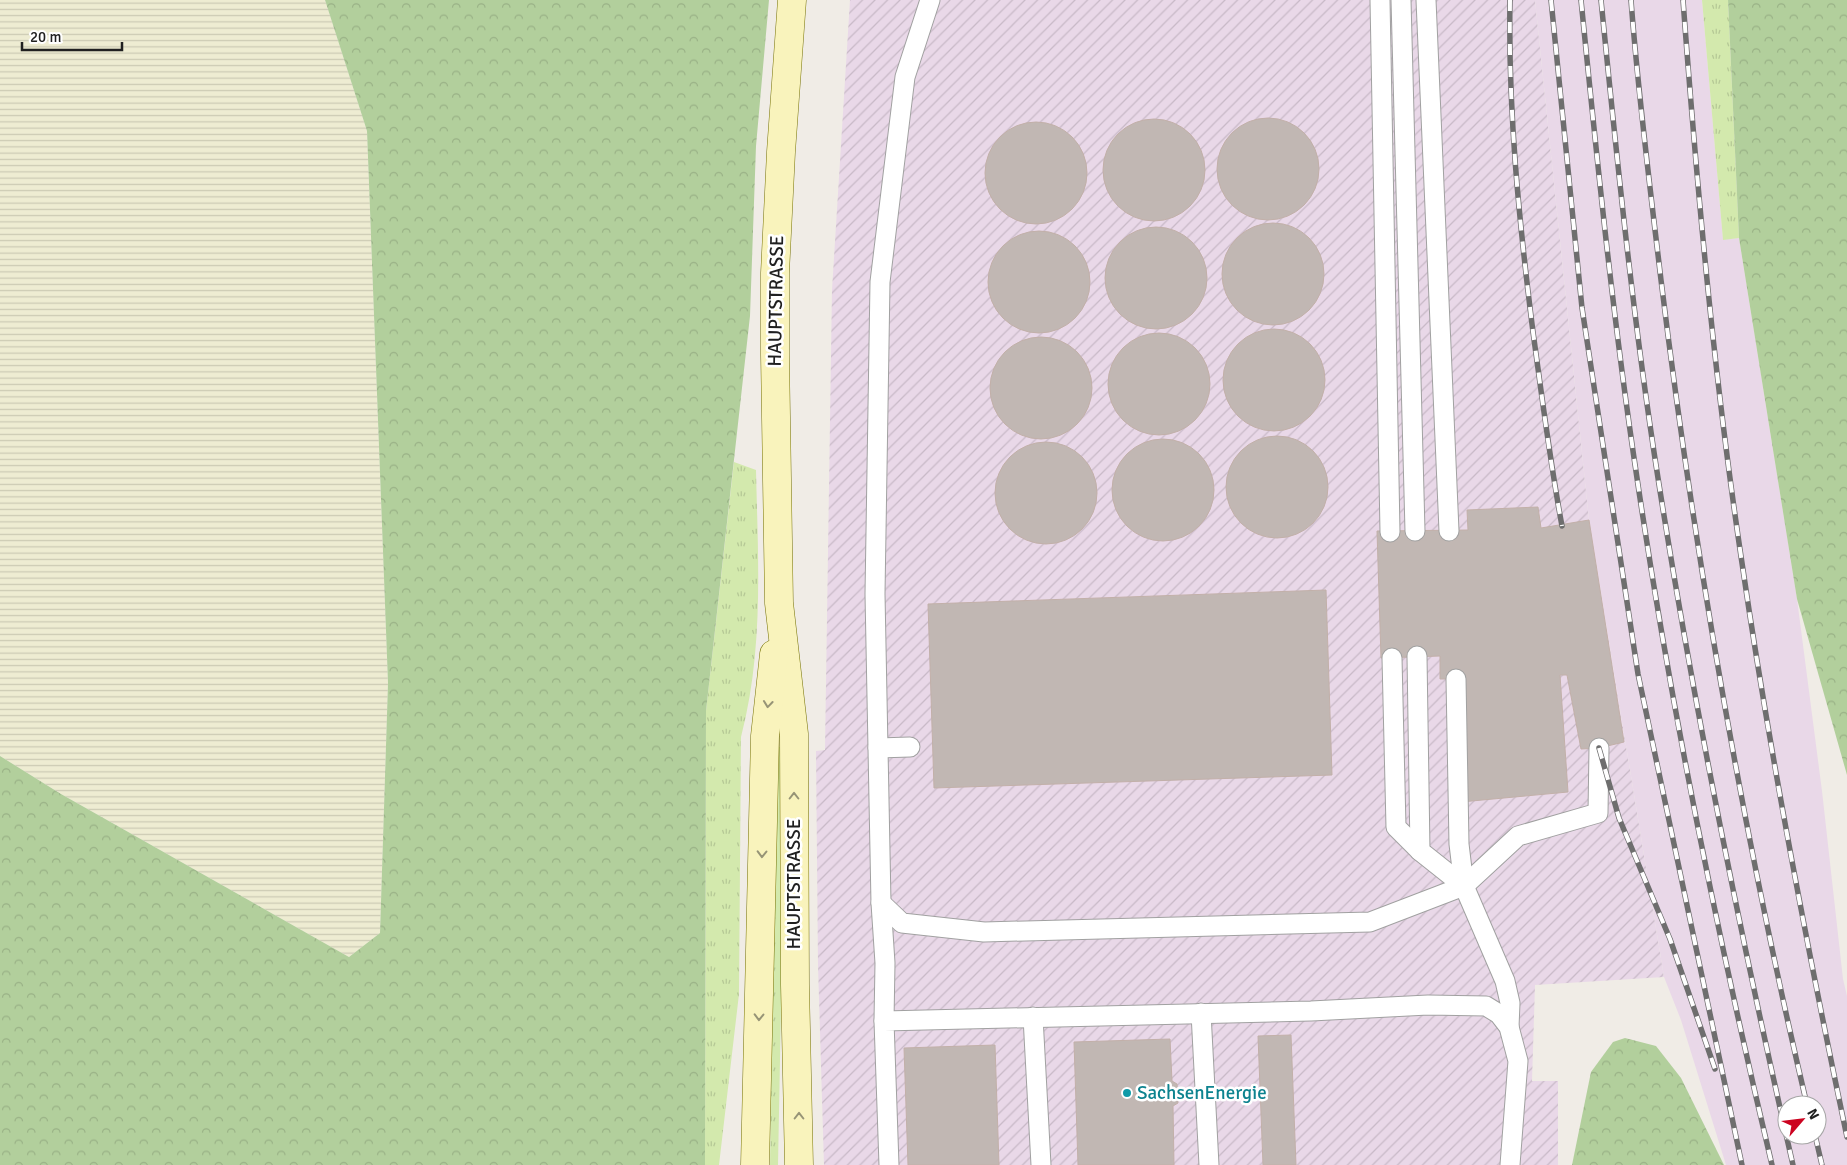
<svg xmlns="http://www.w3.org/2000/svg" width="1847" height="1165" font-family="Signika,sans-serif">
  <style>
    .industrial { fill: url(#industrial-furrows) }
    .railway { fill: #e9d8e8; fill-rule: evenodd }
    .farmland { fill: url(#farmland-rules) }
    .grass { fill: url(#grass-tufts) }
    .forest { fill: url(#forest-crowns) }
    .building { fill: #c1b7b3; stroke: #c2b0a9 }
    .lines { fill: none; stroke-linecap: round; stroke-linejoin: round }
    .service-casing { stroke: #a1a1a1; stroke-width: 21 }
    .secondary-casing { stroke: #777307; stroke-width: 29 }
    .service { stroke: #fff; stroke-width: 19 }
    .secondary { stroke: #f9f3bc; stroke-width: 28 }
    .rail-casing { stroke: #6e6e6e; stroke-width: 5.5 }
    .rail { stroke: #fff; stroke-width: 4; stroke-dasharray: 11; stroke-linecap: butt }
    .oneway { stroke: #979476 }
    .culture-dot { fill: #0f9aa8; stroke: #fff; stroke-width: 2 }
    .labels { text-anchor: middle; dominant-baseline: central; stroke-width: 5; stroke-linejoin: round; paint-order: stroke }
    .street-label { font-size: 19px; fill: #202020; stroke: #fff }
    .culture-label { font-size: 19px; fill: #0d838f; stroke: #fff; text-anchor: start }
  </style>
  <defs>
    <pattern id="industrial-furrows" width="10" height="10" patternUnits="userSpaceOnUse" patternTransform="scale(1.25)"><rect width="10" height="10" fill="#e9d8e8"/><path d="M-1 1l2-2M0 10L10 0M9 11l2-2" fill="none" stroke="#c8b9c7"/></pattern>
    <pattern id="farmland-rules" width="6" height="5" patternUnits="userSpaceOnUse" patternTransform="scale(1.25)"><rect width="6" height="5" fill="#eeecd2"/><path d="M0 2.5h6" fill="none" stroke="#cccab4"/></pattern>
    <pattern id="grass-tufts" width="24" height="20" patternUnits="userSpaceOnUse" patternTransform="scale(1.25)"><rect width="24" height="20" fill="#d3e9ad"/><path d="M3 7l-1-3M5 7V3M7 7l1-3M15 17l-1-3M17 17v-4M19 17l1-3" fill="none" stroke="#b5c895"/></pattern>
    <pattern id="forest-crowns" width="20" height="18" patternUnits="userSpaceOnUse" patternTransform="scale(1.25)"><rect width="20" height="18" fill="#b2cf9c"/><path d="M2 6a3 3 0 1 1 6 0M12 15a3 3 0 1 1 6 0" fill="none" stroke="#99b186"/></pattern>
  </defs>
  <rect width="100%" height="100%" fill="#f0ece6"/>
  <!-- industrial -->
  <polygon class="industrial" points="850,0 1535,0 1589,520 1664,977 1535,985 1532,1081 1558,1081 1558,1165 824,1165 818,965 816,751 825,750 832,290"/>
  <!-- railway -->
  <path class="railway" d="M1535,0H1702L1723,239L1739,238L1797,599L1822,791L1843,979L1847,996V1165H1726L1681,1020L1664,977L1589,520ZM1787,1105H1817V1135H1787Z"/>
  <!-- farmland -->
  <polygon class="farmland" points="0,0 325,0 367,131 388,683 380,933 349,957 61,794 0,756"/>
  <!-- grass -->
  <g class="grass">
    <polygon points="1702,0 1728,0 1739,238 1723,240"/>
    <path d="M734,462L756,470C758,561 764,649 741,737L739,994L719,1165H705L706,711Z"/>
    <polygon points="776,747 786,747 778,1165 770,1165"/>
  </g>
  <!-- forest -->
  <g class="forest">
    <polygon points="325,0 769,0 756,146 750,316 706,711 705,1165 0,1165 0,756 61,794 349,957 380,933 388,683 367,131"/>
    <polygon points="1728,0 1847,0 1847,775 1797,599 1739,238"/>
    <polygon points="1625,1038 1656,1046 1681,1078 1724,1165 1572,1165 1591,1072 1613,1042"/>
  </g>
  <!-- building -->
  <g class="building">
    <circle cx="1268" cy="169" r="51"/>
    <circle cx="1154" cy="170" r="51"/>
    <circle cx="1036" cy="173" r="51"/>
    <circle cx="1273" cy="274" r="51"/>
    <circle cx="1156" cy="278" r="51"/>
    <circle cx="1039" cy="282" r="51"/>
    <circle cx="1274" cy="380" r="51"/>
    <circle cx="1159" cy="384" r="51"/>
    <circle cx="1041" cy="388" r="51"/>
    <circle cx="1277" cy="487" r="51"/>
    <circle cx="1163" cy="490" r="51"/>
    <circle cx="1046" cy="493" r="51"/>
    <polygon points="1538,507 1541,528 1589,520 1624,742 1599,748 1581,749 1567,675 1560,675 1568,792 1461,802 1456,679 1440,679 1440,656 1381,658 1377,531 1468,530 1467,510"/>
    <polygon points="1326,590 1332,775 934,788 928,604"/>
    <polygon points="1291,1035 1296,1165 1263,1165 1258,1036"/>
    <polygon points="1170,1039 1172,1081 1177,1084 1178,1103 1173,1106 1174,1165 1078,1165 1074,1042"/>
    <polygon points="995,1045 999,1165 908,1165 904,1048"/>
  </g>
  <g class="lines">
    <defs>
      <g id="service">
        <polyline points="1380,0 1390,532"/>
        <polyline points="1401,0 1415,531"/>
        <polyline points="1426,0 1449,531"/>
        <polyline points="1417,656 1420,851 1464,886 1505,981 1510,1003 1509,1027"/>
        <polyline points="1392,658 1396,827 1420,851"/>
        <polyline points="1456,679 1459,844 1464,886"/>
        <polyline points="878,748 910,747"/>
        <polyline points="881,903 902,923 984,932 1370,922 1464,886 1518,836 1598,813 1599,748"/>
        <polyline points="1201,1013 1209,1165"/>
        <polyline points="1033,1017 1041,1165"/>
        <polyline points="884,1021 885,963 881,903 875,594 880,282 905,77 930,0"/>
        <polyline points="889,1165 884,1021 1311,1011 1428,1005 1486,1006 1499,1014 1509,1027 1518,1061 1510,1165"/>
      </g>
      <g id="secondary">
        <polyline points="792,0 781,152 775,273 775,355 779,603 794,734 795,985 799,1165"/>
        <polyline points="755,1165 765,736 774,654"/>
      </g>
    </defs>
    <!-- service casing -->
    <use href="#service" class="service-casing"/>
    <!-- secondary casing -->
    <use href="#secondary" class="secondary-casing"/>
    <!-- service -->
    <use href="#service" class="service"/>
    <!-- secondary -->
    <use href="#secondary" class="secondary"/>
    <defs>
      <g id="rail">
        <path d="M1510,0C1508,111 1519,221 1533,332C1542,397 1550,462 1562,526"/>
        <polyline points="1551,0 1582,308 1638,674 1742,1165"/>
        <path d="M1581,0C1597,160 1613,319 1637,478C1671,709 1718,938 1772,1165"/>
        <path d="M1601,0C1617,160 1633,319 1658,478C1694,708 1741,938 1793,1165"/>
        <path d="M1631,0C1638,94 1650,187 1661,280C1695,557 1743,833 1807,1105"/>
        <path d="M1683,0C1697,188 1714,377 1742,563C1770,755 1807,947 1847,1137"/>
        <polyline points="1599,748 1619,818 1670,939 1715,1069"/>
        <polyline points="1815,1135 1822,1165"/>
      </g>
    </defs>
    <!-- rail casing -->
    <use href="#rail" class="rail-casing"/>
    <!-- rail -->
    <use href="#rail" class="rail"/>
  </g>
  <!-- one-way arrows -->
  <defs><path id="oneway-chevron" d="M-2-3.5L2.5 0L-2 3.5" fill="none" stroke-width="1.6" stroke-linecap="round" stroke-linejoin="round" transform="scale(1.25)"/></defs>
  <g class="oneway">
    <use href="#oneway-chevron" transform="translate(768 704) rotate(96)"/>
    <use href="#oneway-chevron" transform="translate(794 796) rotate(-90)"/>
    <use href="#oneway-chevron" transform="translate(762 854) rotate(91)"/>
    <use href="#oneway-chevron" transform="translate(759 1017) rotate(91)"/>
    <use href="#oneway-chevron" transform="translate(799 1116) rotate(-90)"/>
  </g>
  <!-- markers -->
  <circle class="culture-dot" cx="1127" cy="1093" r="5"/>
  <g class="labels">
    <!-- street labels -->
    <g class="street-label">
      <text transform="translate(776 301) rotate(-89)">HAUPTSTRASSE</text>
      <text transform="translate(794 884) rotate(-90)">HAUPTSTRASSE</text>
    </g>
    <!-- culture labels -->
    <g class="culture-label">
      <text x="1137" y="1093">SachsenEnergie</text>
    </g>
  </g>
  <!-- north arrow -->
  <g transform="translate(1802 1120) rotate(62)"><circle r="24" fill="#ffffff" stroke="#a6a6a6"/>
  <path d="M0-4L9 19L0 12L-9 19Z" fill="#cc0320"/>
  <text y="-8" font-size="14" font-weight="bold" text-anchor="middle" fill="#202020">N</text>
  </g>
  <!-- scale -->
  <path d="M22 42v8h100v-8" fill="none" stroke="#202020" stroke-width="2.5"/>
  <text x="30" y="42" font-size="15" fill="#202020" stroke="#ffffff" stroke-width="4" paint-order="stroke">20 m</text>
</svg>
